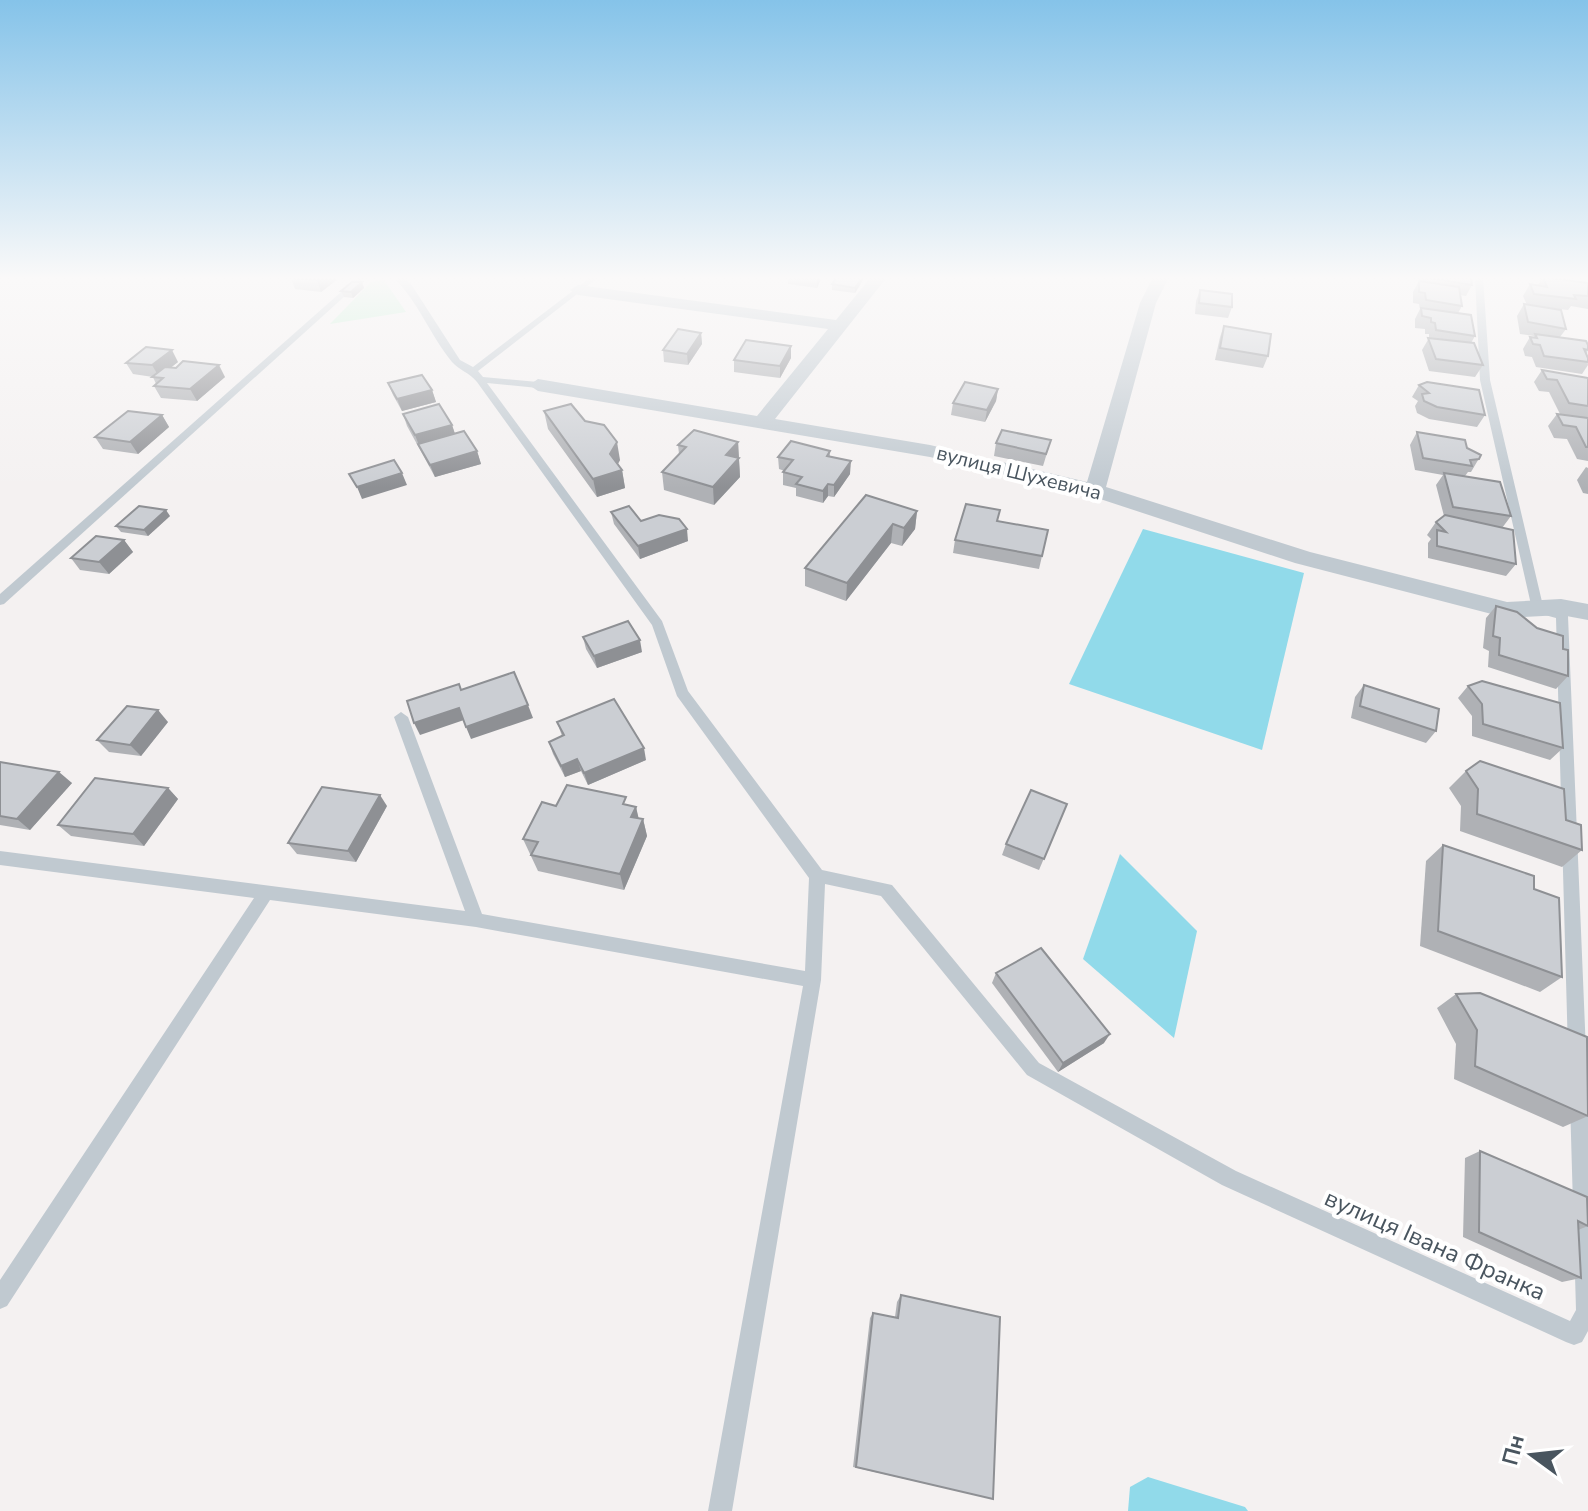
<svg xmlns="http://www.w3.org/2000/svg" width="1588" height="1511" font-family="'Nunito Sans',sans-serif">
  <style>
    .green { fill: #c2efd2 }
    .water { fill: #91daea }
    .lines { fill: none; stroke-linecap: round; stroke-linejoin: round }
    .service { fill: #c0c9d0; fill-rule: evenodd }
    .minor { fill: #c0c9d0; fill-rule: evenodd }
    .wall { fill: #afb1b5 }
    .shaded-wall { fill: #8e9094 }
    .building { fill: #cbced3; stroke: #8e9094; stroke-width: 2 }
    .labels { text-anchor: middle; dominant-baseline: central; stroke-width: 8; stroke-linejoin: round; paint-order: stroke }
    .far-street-label { font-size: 20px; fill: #49555f; stroke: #fff }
    .street-label { font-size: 24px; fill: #49555f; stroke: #fff }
  </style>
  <rect width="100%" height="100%" fill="#f4f1f1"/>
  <!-- green -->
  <polygon class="green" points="384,280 406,312 330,324 371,282"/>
  <!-- water -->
  <g class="water">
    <polygon points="1143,529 1304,573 1262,750 1069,684"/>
    <polygon points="1120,854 1197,931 1174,1038 1083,959"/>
    <polygon points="1148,1477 1245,1507 1248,1511 1128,1511 1130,1487"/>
  </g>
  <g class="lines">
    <!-- service -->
    <g class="service">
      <polygon points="358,277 366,277 4,604 0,605 0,594"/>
      <path d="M393,277H401L411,284L460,360L473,367L591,277H599L478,371L483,377L538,382L543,385L538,388L487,383L662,621L688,691L822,870L892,885L1039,1063L1236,1171L1570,1321L1576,1310L1570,1101L1572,1094L1579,1092L1586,1094L1588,1100V1331L1582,1342L1574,1345L1566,1342L1222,1185L1027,1075L881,896L825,884L821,980L732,1511H708L803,986L476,927L270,900L7,1306L0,1309V1280L254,898L0,865V851L465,911L394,717L401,712L408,717L482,914L805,971L809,878L677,696L652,625L477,382C470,373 459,370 452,362C430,335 418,301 393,277Z"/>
      <polygon points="1475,277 1483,277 1490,380 1543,606 1566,613 1568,616 1586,1052 1583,1058 1577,1061 1571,1058 1568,1052 1556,618 1534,612 1532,609 1480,380"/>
    </g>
    <!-- minor -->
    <polygon class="minor" points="871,277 887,277 775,419 930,445 1087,482 1140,303 1153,277 1169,277 1156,303 1106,487 1310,552 1507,602 1561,599 1588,604 1588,620 1561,615 1507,618 1295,563 1088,495 930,457 538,391 529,385 538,379 757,416 828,329 578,295 570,290 578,285 836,320"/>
  </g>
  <!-- wall -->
  <g class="wall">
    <polygon points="788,277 821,277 820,281 817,288 788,284"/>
    <polygon points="837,277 864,277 863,280 855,293 832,290 832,284"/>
    <polygon points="1418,277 1471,277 1472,285 1466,296 1460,295 1462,306 1458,313 1475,336 1471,343 1483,365 1475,377 1429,371 1422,350 1429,338 1429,334 1425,334 1425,329 1415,328 1415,319 1420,309 1419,304 1413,303 1413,292 1419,281"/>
    <polygon points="1543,277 1588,283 1588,309 1571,306 1568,310 1535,306 1566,329 1560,337 1588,345 1587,356 1588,365 1582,374 1536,367 1532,357 1525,356 1523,349 1530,337 1533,338 1534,336 1520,334 1517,316 1524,304 1527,305 1523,296 1530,284 1538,285"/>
    <polygon points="291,278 338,279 321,292 295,289"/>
    <polygon points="362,282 364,288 353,298 344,297 341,291"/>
    <polygon points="1200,290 1232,307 1228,318 1195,314 1196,301"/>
    <polygon points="1224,326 1268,356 1263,368 1215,360 1220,337"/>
    <polygon points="701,333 702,344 688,365 664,362 663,350"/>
    <polygon points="791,346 791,358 780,378 734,372 734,360"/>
    <polygon points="178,362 171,367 225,377 197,401 161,398 154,386 156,384 153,377 133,374 126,363"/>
    <polygon points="1542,370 1588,378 1588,461 1577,459 1567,439 1554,438 1548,426 1557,414 1560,414 1549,392 1539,391 1534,382"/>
    <polygon points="388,383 432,390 436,402 402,411 393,395"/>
    <polygon points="1419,385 1485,415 1477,427 1429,419 1417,413 1415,406 1418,401 1412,397"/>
    <polygon points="998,389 996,401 985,422 951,415 953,403"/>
    <polygon points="544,411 585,421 620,460 618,464 622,470 625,488 597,497 548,429"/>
    <polygon points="403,414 452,425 455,434 477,451 481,464 435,477 407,426"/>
    <polygon points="162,415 169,427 138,454 103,449 95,437"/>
    <polygon points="1417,432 1467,448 1481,455 1471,472 1468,472 1465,476 1511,516 1502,528 1516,564 1506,576 1428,558 1428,543 1431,539 1427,535 1436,522 1444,516 1436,485 1443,475 1415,470 1410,445"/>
    <polygon points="1051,440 1043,466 994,456 996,443"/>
    <polygon points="738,442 740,477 714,505 664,490 662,472 679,454 678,445"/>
    <polygon points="830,451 830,456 850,474 834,497 828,496 823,503 796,496 796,488 783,485 783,472 785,471 779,469 778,457"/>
    <polygon points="1586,467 1588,468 1588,494 1583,493 1577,480"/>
    <polygon points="1000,510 997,521 1042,556 1039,569 953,553 955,540"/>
    <polygon points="917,511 915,529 902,546 891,543 846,601 805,586 805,568"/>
    <polygon points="611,512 641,521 688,541 640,559 614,524"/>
    <polygon points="170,516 148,536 121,532 116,526"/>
    <polygon points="124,540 133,552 109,574 80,570 71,558"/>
    <polygon points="1496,606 1563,649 1568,676 1556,689 1488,667 1489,651 1483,648 1486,618"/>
    <polygon points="583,637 642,652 597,668 586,649"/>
    <polygon points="1364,685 1436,731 1426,743 1351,718 1355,697"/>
    <polygon points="1468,686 1563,748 1550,760 1472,736 1472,716 1458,698"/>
    <polygon points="168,722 141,756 109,752 97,740"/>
    <polygon points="557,722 646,760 588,785 581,771 565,777 553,754 549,742 562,736"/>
    <polygon points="0,762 72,783 30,830 0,825"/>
    <polygon points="1466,771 1566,820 1582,850 1562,867 1460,831 1461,806 1449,788"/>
    <polygon points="168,788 178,799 144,846 71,836 58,825"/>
    <polygon points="1067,804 1039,870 1002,855 1006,844"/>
    <polygon points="628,805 636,807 638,818 643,819 647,836 624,890 538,871 523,839 556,806"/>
    <polygon points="387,806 356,862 297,854 288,843"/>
    <polygon points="1443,845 1534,889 1562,977 1540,992 1420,946 1426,861"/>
    <polygon points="996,973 1104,1043 1058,1072 992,983"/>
    <polygon points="1456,994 1588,1116 1563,1127 1454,1079 1456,1044 1437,1008"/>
    <polygon points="1480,1151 1588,1210 1588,1226 1578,1230 1581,1278 1562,1282 1463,1237 1465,1158"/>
    <polygon points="901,1295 993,1499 853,1467 870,1318 873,1313 895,1317 897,1302"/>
  </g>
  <!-- shaded-wall -->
  <g class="shaded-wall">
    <polygon points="322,277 337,277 338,279 321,292 317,280"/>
    <polygon points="817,277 821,277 820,281 817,288"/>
    <polygon points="862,277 864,277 863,280 855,293 855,288"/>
    <polygon points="362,282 364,288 353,298 351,292"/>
    <polygon points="701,333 702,344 688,365 687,354"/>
    <polygon points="791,346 791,358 780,378 780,366"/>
    <polygon points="172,350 178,362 159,377 152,365"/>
    <polygon points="219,365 225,377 197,401 190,389"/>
    <polygon points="998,389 996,401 985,422 987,410"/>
    <polygon points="432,390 436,402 402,411 397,399"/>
    <polygon points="162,415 169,427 138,454 130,442"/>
    <polygon points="452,425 456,437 420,448 415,435"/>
    <polygon points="617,442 620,460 613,472 610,454"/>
    <polygon points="738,442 740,477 714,505 713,487 726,455"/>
    <polygon points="477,451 481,464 435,477 430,465"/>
    <polygon points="851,461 850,474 834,497 834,485"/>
    <polygon points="622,470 625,488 597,497 593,479"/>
    <polygon points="402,473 407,485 362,499 357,487"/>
    <polygon points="828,484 828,496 823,503 823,491"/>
    <polygon points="166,510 170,516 148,536 144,530"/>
    <polygon points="917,511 915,529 902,546 904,528"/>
    <polygon points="893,524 891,543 846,601 847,583"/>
    <polygon points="687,529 688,541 640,559 638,546"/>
    <polygon points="124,540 133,552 109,574 99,562"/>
    <polygon points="640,640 642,652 597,668 594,656"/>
    <polygon points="528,705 533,718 471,739 466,727"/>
    <polygon points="459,708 464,720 420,735 414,723"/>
    <polygon points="158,710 168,722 141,756 130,745"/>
    <polygon points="644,748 646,760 588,785 584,773"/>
    <polygon points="577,759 581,771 565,777 561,766"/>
    <polygon points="59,772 72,783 30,830 17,819"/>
    <polygon points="168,788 178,799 144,846 133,834"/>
    <polygon points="380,795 387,806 356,862 348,851"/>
    <polygon points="636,807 640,824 631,817"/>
    <polygon points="643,819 647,836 624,890 620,874"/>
    <polygon points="1110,1034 1104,1043 1058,1072 1063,1063"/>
  </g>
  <!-- building -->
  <g class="building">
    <polygon points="292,277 322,277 317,280 291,278"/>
    <polygon points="837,277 862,277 855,288 832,284"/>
    <polygon points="1425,277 1471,277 1472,285"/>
    <polygon points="1543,277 1588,283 1588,296 1574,295 1576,299 1534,294 1530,284 1547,287"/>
    <polygon points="1419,281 1459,287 1462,306 1426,300 1425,293 1419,292"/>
    <polygon points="352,282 362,282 351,292 341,291"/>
    <polygon points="1200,290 1232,294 1232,307 1199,303"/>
    <polygon points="1524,304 1561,310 1566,329 1528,322"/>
    <polygon points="1421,308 1471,315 1475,336 1436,330 1435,323 1431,322 1431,318 1422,316"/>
    <polygon points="1224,326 1271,334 1268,356 1220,348"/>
    <polygon points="678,329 701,333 687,354 663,350"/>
    <polygon points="1535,334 1586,341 1588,345 1588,350 1584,349 1588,358 1588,362 1544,356 1540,345 1533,344 1530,337 1537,338"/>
    <polygon points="1428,338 1474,343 1483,365 1436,359"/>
    <polygon points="746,340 791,346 780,366 734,360"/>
    <polygon points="146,347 172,350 152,365 126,363"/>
    <polygon points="183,361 219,365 190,389 154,386 163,378 152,377 165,367 176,368"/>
    <polygon points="1542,370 1588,378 1588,406 1569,403 1557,380 1547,379"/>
    <polygon points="422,375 432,390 397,399 388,383"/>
    <polygon points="965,382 998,389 987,410 953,403"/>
    <polygon points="1427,382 1479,390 1485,415 1437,407 1424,401 1422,394 1429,393 1419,385"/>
    <polygon points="439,404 452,425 415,435 403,414"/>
    <polygon points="571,404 585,421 604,425 617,442 610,454 622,470 593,479 544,411"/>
    <polygon points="128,411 162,415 130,442 95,437"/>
    <polygon points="1557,414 1588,418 1588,447 1586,447 1576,427 1563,425"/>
    <polygon points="694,430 738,442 726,455 739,458 713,487 662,472 686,447 678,445"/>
    <polygon points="1002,430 1051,440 1046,454 996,443"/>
    <polygon points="464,431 477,451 430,465 418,444"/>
    <polygon points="1417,432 1465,440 1467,448 1481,455 1479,459 1470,460 1472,466 1423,458"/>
    <polygon points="791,441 830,451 827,456 851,461 834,485 828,484 823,491 796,484 802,477 783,472 793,460 778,457"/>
    <polygon points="394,460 402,473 357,487 349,474"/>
    <polygon points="1444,473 1500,482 1511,516 1453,507"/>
    <polygon points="866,495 917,511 904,528 893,524 847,583 805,568"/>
    <polygon points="966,504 1000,510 997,521 1048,530 1042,556 955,540"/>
    <polygon points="139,506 166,510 144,530 116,526"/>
    <polygon points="629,506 641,521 659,515 679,519 687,529 638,546 611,512"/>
    <polygon points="1445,515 1513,530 1516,564 1437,546 1437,530 1446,532 1436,522"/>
    <polygon points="96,536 124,540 99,562 71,558"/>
    <polygon points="1496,606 1517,612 1537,628 1563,636 1563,649 1568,650 1568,676 1499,655 1500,638 1493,636"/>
    <polygon points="628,621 640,640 594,656 583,637"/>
    <polygon points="514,672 528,705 466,727 459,708 414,723 407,701 459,684 461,690"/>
    <polygon points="1482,681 1560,703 1563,748 1483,724 1482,704 1468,686"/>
    <polygon points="1364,685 1439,709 1436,731 1360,706"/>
    <polygon points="614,699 644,748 584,773 577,759 561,766 549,742 564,735 557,722"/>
    <polygon points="127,706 158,710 130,745 97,740"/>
    <polygon points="1480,761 1564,789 1566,820 1581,825 1582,850 1477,814 1478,789 1466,771"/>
    <polygon points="0,762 59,772 17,819 0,816"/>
    <polygon points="95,778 168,788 133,834 58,825"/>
    <polygon points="567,785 626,797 623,804 636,807 631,817 643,819 620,874 531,855 538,842 523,839 542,802 556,806"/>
    <polygon points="322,787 380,795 348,851 288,843"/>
    <polygon points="1031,790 1067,804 1044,859 1006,844"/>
    <polygon points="1443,845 1534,876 1534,889 1559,898 1562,977 1438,931"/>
    <polygon points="1041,948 1110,1034 1063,1063 996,973"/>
    <polygon points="1480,993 1587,1037 1588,1116 1475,1066 1477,1030 1456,994"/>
    <polygon points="1480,1151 1587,1197 1588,1226 1578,1221 1581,1278 1479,1232"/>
    <polygon points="901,1295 1000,1317 993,1499 856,1467 873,1313 898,1318"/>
  </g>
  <!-- sky -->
  <linearGradient id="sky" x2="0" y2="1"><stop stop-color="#85c3e9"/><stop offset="0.57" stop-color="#faf9f9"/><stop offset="1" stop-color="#faf9f9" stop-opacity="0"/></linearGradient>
  <rect width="1588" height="488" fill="url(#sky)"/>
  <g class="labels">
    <!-- far-street labels -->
    <g class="far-street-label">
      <text transform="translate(1019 473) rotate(14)">вулиця Шухевича</text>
    </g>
    <!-- street labels -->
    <g class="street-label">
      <text transform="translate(1435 1245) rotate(24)">вулиця Івана Франка</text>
    </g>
  </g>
  <!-- north arrow -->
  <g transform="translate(1532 1455) rotate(285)" stroke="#ffffff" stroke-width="6" paint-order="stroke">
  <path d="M0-6L14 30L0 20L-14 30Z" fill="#49555f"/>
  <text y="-12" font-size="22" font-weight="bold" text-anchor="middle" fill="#49555f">Пн</text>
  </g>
</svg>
